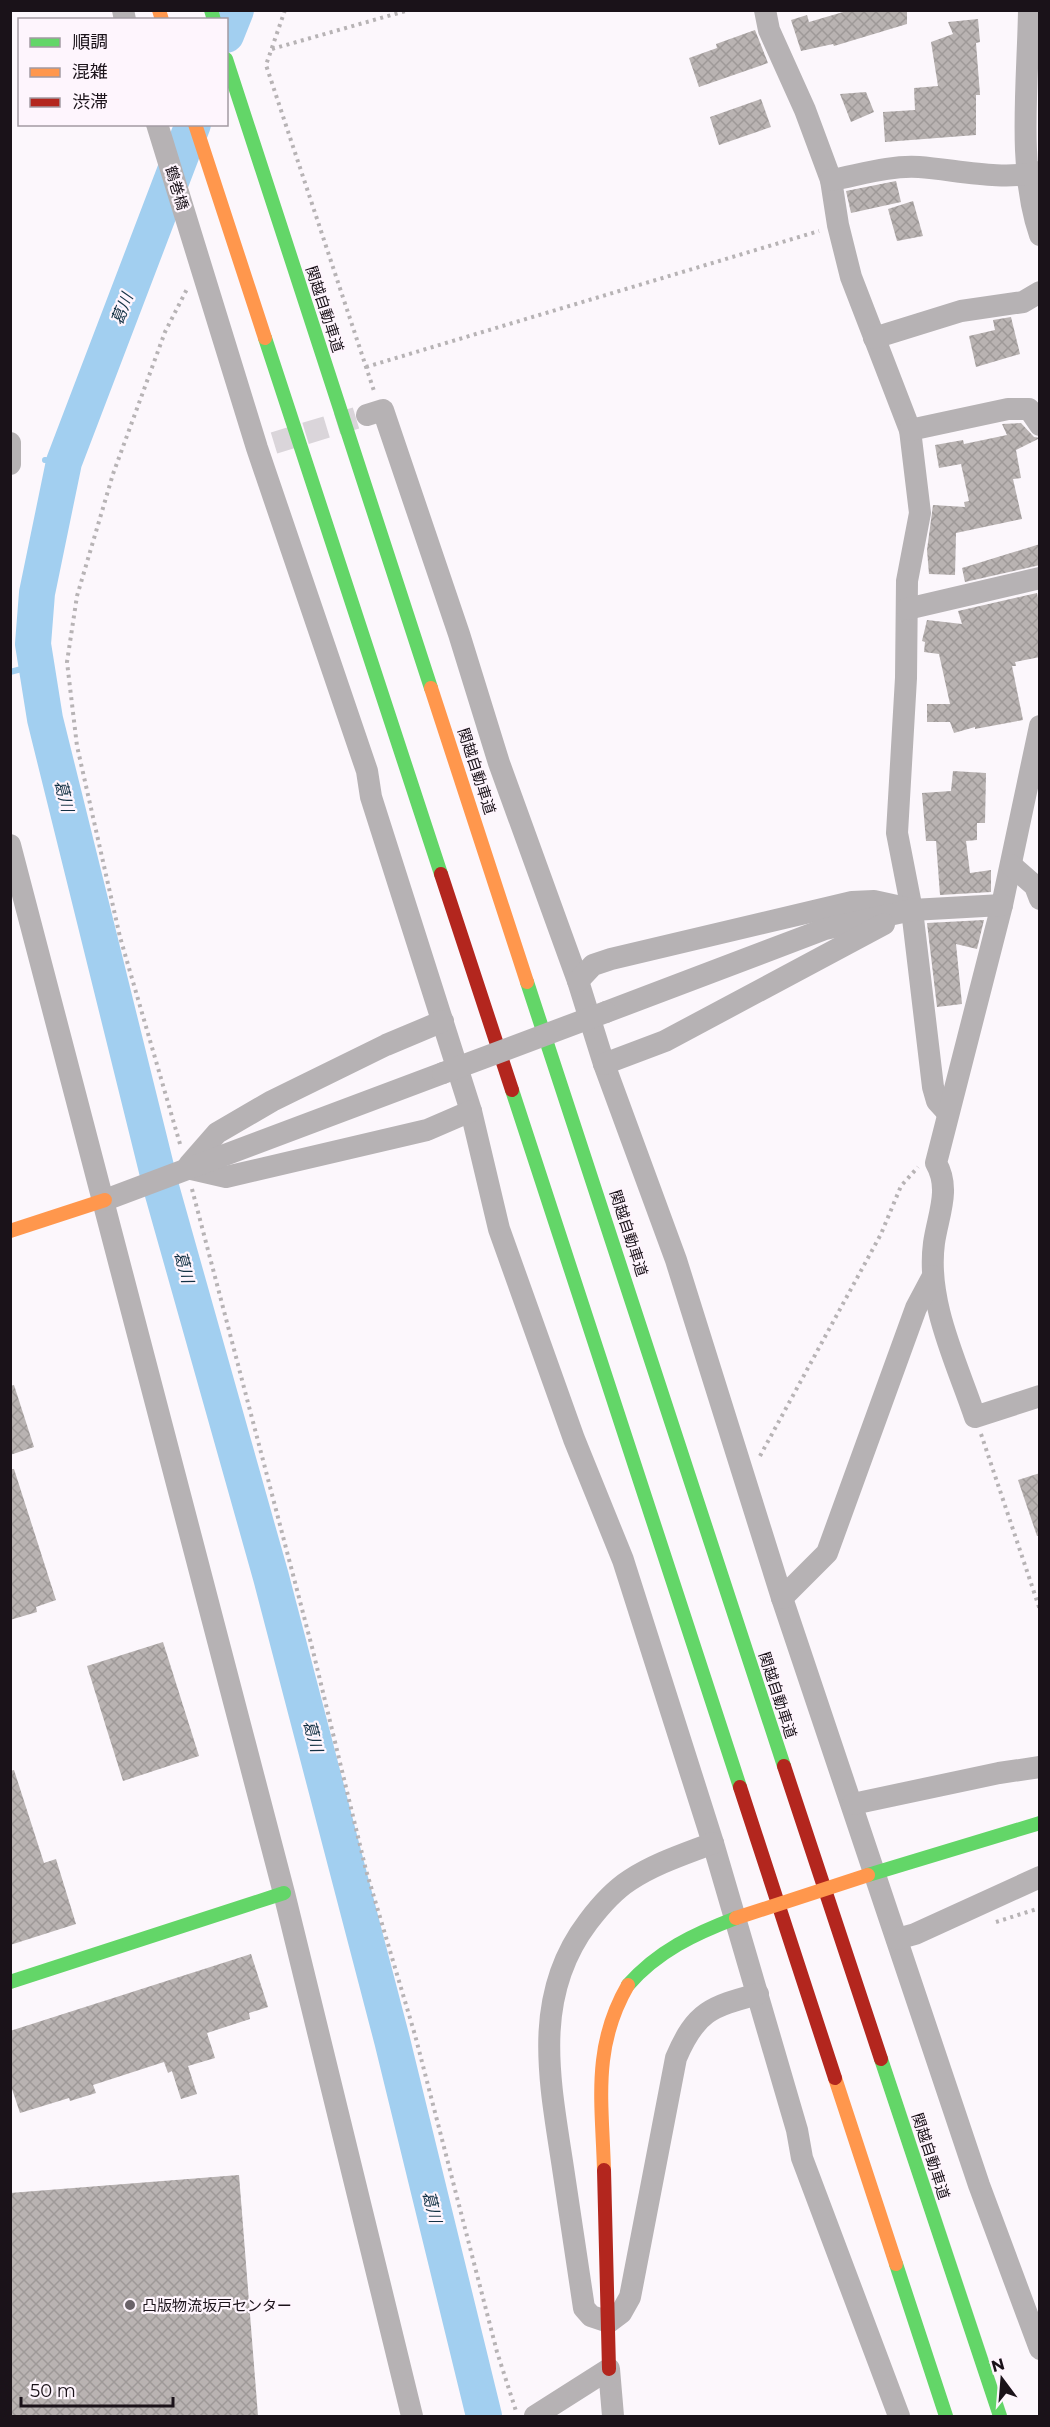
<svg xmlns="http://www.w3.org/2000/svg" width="1050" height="2427" font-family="Montserrat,'Noto Sans JP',sans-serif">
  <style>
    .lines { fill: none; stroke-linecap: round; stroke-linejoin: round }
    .stream { stroke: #a2cff0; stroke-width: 6 }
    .river { stroke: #a2cff0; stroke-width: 36 }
    .building { fill: url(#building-cross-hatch) }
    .street-tunnel { stroke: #dad5da; stroke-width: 22; stroke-dasharray: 22 11; stroke-linecap: butt }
    .path { stroke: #b7b3b5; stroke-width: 4; stroke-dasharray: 3 4.5; stroke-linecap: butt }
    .street { stroke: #b6b2b4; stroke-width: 22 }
    .fast { stroke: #63d668; stroke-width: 14 }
    .slow { stroke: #ff974d; stroke-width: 14 }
    .jam { stroke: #b3261e; stroke-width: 14 }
    .street-bridge { stroke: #b6b2b4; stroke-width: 22 }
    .slow-bridge { stroke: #ff974d; stroke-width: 14 }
    .poi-dot { fill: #696268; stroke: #fef5fd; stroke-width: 2 }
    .labels { text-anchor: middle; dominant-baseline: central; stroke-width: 4.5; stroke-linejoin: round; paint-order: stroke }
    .street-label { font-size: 15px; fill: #1a1219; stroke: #fef5fd }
    .poi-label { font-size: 15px; fill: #1a1219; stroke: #fef5fd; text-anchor: start }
    .water-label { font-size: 16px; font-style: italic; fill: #143245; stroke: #fef5fd }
  </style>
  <defs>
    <pattern id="building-cross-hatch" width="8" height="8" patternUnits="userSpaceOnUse" patternTransform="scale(1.5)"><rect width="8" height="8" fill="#b9b3b2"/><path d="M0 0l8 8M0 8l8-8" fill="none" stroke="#9e9998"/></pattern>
  </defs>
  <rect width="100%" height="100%" fill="#fcf7fc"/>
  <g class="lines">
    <!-- stream -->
    <g class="stream">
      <polyline points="45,460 64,462"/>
      <polyline points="10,672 37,665"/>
    </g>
    <!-- river -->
    <g class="river">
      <polyline points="226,35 236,10"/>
      <polyline points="193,124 64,462 37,593 33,644 45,719 161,1187 271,1577 392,2040 484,2416"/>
    </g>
  </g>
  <!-- building -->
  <g class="building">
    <polygon points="850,10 907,10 907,24 834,46 833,44 801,51 791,20 807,15 809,22"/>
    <polygon points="978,19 980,42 976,43 980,95 976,95 976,135 885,142 883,112 915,110 914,88 938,86 931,42 953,34 948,22"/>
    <polygon points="755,30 768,63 699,87 689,58 717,48 716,44"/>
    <polygon points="866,92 874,112 851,122 840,94"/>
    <polygon points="761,99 771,127 719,145 710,117"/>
    <polygon points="896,181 901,202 851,213 846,191"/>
    <polygon points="913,201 923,236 897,241 888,209"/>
    <polygon points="1011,317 1020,354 976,367 969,336 995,330 993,320"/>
    <polygon points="1021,423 1034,437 1040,438 1016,450 1021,478 1013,479 1022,519 956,533 955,575 929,574 927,550 933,505 965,507 964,502 969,501 961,464 939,468 935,445 963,440 964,444 1007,435 1002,424"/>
    <polygon points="1040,544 1040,565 965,582 962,568"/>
    <polygon points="1037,593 1040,608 1040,657 1015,662 1016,666 1012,666 1023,720 975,729 975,727 954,733 950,722 927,722 927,704 950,704 939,654 924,652 925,642 922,641 927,620 962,624 958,611"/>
    <polygon points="953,771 986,773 985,823 977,823 977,840 966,841 970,873 991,870 991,892 940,895 936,841 926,841 922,793 951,791"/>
    <polygon points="984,920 977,949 956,944 962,1004 937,1007 927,923"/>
    <polygon points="14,1385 34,1447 10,1455 10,1386"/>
    <polygon points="10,1469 14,1469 56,1600 36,1607 37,1612 10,1620"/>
    <polygon points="1040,1473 1040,1536 1037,1536 1018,1480"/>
    <polygon points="163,1642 199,1756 123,1781 87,1666"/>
    <polygon points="14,1770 44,1863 56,1859 76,1924 10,1945 10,1771"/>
    <polygon points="251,1954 268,2007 249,2013 250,2019 207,2033 215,2058 188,2066 197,2094 181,2099 172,2071 168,2073 164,2062 93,2085 96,2093 70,2101 69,2098 20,2113 10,2083 10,2031"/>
    <polygon points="239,2175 258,2416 10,2416 10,2193"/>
  </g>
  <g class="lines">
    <!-- street-tunnel -->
    <polyline class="street-tunnel" points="274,443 356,418"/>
    <!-- path -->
    <g class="path">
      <polyline points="285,10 266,65 374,391"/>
      <polyline points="272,49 409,10"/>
      <polyline points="366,367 819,231"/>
      <polyline points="180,1144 120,937 77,746 67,662 77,596 113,474 165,332 187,289"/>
      <polyline points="192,1189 313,1651 366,1870 415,2035 497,2352 516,2411"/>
      <polyline points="981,1434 1040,1610"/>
      <polyline points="760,1456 881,1234 901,1186 918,1167"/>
      <polyline points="996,1922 1040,1908"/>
    </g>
    <!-- street -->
    <g class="street">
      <polyline points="123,10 125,20"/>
      <polyline points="765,10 769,30 805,110 831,180 838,225 851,277 910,430 920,513 907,581 906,678 897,833 912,910 933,1087 937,1101 948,1113"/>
      <path d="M1029,10C1028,81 1017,169 1040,235"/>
      <polyline points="157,124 257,448 367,771 371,797 471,1111 499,1229 574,1439 623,1560 713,1843 797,2130 802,2158 899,2416"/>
      <path d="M831,180C859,175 890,165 919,167C958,170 1001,181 1040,172"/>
      <polyline points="874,338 961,311 1023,302 1040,292"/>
      <polyline points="367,415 383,410 459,634 499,763 578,981 604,1064 676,1260 782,1598 979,2185 1040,2349"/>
      <polyline points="910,430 1008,409 1029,409 1040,425"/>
      <polyline points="10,443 10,464"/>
      <polyline points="907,609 1040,578"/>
      <path d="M1040,726L1002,905L936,1163C951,1189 938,1215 934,1243C926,1302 957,1363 975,1417L1040,1396"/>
      <polyline points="10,845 284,1893 412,2416"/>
      <polyline points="1011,865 1035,886 1040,899"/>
      <polyline points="578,981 593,965 611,959 852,902 874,901 906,908"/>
      <polyline points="606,1012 825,929 912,910 1002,905"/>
      <polyline points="604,1064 665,1041 884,924"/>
      <polyline points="189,1165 217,1133 272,1101 386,1045 443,1021"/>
      <polyline points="187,1168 226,1177 427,1130 471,1111"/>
      <polyline points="105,1200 443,1073"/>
      <polyline points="782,1598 827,1553 916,1308 933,1276"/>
      <polyline points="853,1804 999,1773 1040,1767"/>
      <path d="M713,1843C685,1854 656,1863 630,1880C613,1891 600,1906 588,1922C531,1997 550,2082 563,2168C570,2214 577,2261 584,2308L591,2316L609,2322L621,2313L630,2297L676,2058C696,2011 711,2007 758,1994"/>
      <polyline points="897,1939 915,1934 1040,1877"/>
      <polyline points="535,2416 609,2369 613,2416"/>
    </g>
    <!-- fast -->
    <g class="fast">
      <polyline points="211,10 214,20"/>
      <polyline points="226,59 431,688"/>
      <polyline points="265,338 441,874"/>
      <polyline points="527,982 784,1766"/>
      <polyline points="512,1090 740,1787"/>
      <polyline points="868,1875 1040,1823"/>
      <polyline points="10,1982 284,1893"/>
      <path d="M628,1985C658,1951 694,1934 736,1918"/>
      <polyline points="881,2059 1000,2416"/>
      <polyline points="896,2264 946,2416"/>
    </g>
    <!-- slow -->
    <g class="slow">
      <polyline points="159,10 162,20"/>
      <polyline points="195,124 265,338"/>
      <polyline points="431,688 527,982"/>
      <polyline points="10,1231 105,1200"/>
      <polyline points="835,2078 896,2264"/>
      <path d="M604,2170C602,2101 592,2047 628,1985"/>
    </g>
    <!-- jam -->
    <g class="jam">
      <polyline points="441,874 512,1090"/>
      <polyline points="784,1766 881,2059"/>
      <polyline points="740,1787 835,2078"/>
      <polyline points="604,2170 609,2369"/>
    </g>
    <!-- street-bridge -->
    <polyline class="street-bridge" points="443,1073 606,1012"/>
    <!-- slow-bridge -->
    <polyline class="slow-bridge" points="736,1918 868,1875"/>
  </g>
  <!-- markers -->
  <circle class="poi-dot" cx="130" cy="2305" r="6"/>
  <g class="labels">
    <!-- street labels -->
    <g class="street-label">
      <text transform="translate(177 188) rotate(73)">鶴巻橋</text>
      <text transform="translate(325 309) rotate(72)">関越自動車道</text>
      <text transform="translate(477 771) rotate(72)">関越自動車道</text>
      <text transform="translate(629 1233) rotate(72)">関越自動車道</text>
      <text transform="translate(778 1695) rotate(72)">関越自動車道</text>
      <text transform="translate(931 2156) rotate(72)">関越自動車道</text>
    </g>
    <!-- poi labels -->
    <g class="poi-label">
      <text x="142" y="2305">凸版物流坂戸センター</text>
    </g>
    <!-- water labels -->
    <g class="water-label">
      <text transform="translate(122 309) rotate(-69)">葛川</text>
      <text transform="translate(64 796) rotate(76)">葛川</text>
      <text transform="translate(184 1267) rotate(75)">葛川</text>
      <text transform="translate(313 1736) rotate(75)">葛川</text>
      <text transform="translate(432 2207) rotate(76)">葛川</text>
    </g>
  </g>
  <!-- border -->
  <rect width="1050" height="2427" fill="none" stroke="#1a1219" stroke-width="24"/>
  <!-- legend -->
  <rect x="18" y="18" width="210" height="108" fill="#fef5fd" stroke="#a39aa2" stroke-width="1.5"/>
  <rect x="30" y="38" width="30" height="9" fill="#63d668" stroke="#a39aa2" stroke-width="1.5"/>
  <text x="72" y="48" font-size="18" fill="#1a1219">順調</text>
  <rect x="30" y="68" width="30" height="9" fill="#ff974d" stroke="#a39aa2" stroke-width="1.5"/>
  <text x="72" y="78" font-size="18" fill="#1a1219">混雑</text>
  <rect x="30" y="98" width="30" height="9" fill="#b3261e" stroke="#a39aa2" stroke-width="1.5"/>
  <text x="72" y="108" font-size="18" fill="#1a1219">渋滞</text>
  <!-- north arrow -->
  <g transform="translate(1002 2379) rotate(344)" stroke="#fef5fd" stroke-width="4.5" paint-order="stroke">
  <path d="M0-4.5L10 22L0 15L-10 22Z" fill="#1a1219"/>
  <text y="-9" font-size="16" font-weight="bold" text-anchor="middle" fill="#1a1219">N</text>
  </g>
  <!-- scale -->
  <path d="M21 2397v9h152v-9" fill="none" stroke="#1a1219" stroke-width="3"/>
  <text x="30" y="2397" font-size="18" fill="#1a1219" stroke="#fef5fd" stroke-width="4.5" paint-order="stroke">50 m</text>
</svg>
